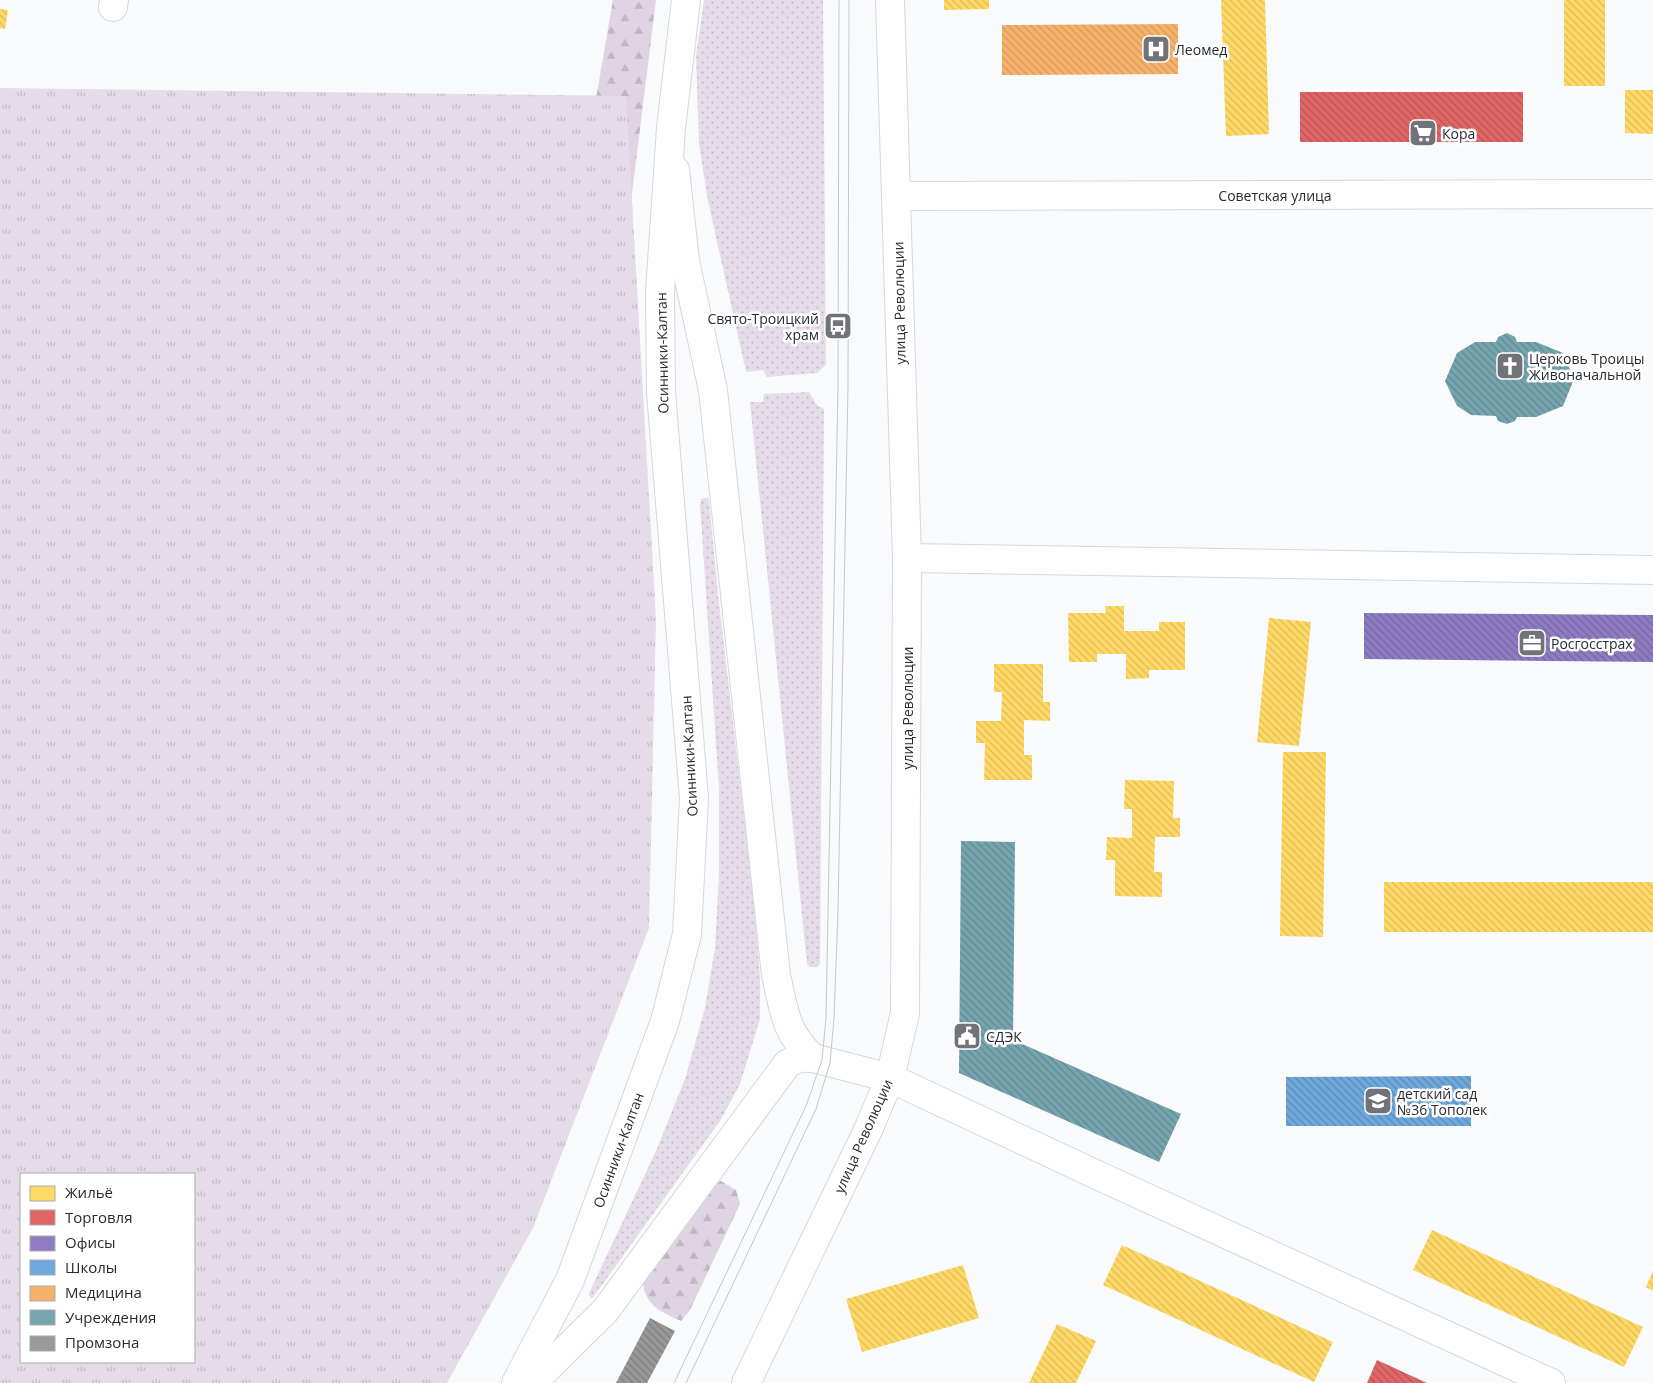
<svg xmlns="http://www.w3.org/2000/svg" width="1653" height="1383" font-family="'Open Sans',sans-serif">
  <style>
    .grass { fill: url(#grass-dots) }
    .forest { fill: url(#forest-firs) }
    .park { fill: url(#park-tufts); fill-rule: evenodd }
    .homes { fill: url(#homes-back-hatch) }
    .shops { fill: url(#shops-back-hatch) }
    .offices { fill: url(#offices-back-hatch) }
    .schools { fill: url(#schools-back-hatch) }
    .health { fill: url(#health-back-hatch) }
    .public { fill: url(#public-back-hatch) }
    .industry { fill: url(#industry-back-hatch) }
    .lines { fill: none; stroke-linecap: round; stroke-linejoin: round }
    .minor-casing { stroke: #d6d7db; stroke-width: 30 }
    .major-casing { stroke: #d6d7db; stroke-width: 30 }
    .minor { stroke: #fefeff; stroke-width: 28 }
    .major { stroke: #fefeff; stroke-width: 28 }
    .tram { stroke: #c7c7c8; stroke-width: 1 }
    .labels { text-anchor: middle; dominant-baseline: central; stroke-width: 5; stroke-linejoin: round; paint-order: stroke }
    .poi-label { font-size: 14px; fill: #292b31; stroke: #fff; text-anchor: start }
    .street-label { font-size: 14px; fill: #292b31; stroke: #fff }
  </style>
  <defs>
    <pattern id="grass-dots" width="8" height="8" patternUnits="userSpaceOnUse" patternTransform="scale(1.25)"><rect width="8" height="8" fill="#e6dbe9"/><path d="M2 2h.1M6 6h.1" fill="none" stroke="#c5bcc8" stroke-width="1.8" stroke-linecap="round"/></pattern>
    <pattern id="forest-firs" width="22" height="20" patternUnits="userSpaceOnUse" patternTransform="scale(1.25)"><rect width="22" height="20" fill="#e0d3e4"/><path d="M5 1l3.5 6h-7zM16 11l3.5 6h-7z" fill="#c0b5c4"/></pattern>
    <pattern id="park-tufts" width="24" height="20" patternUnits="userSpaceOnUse" patternTransform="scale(1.25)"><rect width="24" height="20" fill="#e6dbe9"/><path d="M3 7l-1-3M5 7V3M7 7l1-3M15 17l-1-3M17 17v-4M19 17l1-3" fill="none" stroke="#c5bcc8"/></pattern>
    <pattern id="homes-back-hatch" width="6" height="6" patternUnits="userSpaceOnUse" patternTransform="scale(1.25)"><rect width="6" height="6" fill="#ffd966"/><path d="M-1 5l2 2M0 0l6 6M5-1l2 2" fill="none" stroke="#dbba59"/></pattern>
    <pattern id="shops-back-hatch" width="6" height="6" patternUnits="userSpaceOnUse" patternTransform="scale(1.25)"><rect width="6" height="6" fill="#e06666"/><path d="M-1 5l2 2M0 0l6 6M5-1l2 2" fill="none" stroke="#b65455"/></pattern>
    <pattern id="offices-back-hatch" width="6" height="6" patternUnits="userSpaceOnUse" patternTransform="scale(1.25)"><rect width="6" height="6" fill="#8e7cc3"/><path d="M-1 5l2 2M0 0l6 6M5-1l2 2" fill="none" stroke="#74669f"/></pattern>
    <pattern id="schools-back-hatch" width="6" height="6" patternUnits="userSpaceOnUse" patternTransform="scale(1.25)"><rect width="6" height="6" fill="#6fa8dc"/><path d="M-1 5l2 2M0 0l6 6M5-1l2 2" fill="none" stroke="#5b89b3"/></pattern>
    <pattern id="health-back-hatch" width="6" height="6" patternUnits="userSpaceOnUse" patternTransform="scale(1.25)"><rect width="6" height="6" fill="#f6b26b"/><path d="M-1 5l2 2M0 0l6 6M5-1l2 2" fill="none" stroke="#d3995d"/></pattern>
    <pattern id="public-back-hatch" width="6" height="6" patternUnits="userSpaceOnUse" patternTransform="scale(1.25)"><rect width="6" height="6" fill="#76a5af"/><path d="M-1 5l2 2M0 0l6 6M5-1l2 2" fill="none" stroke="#61878f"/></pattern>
    <pattern id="industry-back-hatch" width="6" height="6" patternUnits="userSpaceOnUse" patternTransform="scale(1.25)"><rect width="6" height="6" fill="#999"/><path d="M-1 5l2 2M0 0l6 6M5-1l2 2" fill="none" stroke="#7d7d7d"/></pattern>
  </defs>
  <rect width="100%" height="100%" fill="#f9fafc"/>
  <!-- grass -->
  <g class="grass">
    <polygon points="704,0 823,0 826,365 817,373 767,377 763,370 746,372 708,201 699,144 696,56"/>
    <polygon points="809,392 817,405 824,409 820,964 817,967 810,967 807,964 750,402 763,402 764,394"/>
    <polygon points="707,498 709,500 718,594 755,911 760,978 760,1019 740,1084 720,1121 592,1299 589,1295 590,1291 656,1151 685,1079 705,1008 715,948 719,873 719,789 700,504 701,499"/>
  </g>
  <!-- forest -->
  <g class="forest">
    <polygon points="613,0 656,0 616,322 589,139"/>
    <path d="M721,1181L736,1190L740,1204L690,1310L681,1321C661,1312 644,1305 643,1281L703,1189Z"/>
  </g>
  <!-- park -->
  <path class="park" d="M0,88L626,96L656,619L649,928L533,1228L447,1383H0ZM21,1174H194V1362H21Z"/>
  <!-- homes -->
  <g class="homes">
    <polygon points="944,0 989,0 989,9 944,10"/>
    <polygon points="1221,0 1265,0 1269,134 1226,136"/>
    <rect x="1564" y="0" width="41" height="86"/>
    <polygon points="0,9 8,10 5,29 0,28"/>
    <polygon points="1625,90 1653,90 1653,134 1625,133"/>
    <polygon points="1105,606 1124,606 1124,631 1159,631 1159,622 1185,622 1185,670 1149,670 1149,678 1126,679 1126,654 1097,654 1097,662 1069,662 1068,613 1106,613"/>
    <polygon points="1269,618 1311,622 1299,746 1257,742"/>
    <polygon points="994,664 1043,664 1043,702 1050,702 1050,721 1024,720 1024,755 1032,755 1032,780 984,780 985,743 976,743 976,721 1001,721 1002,692 994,692"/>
    <polygon points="1283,752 1326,752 1323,937 1280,936"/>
    <polygon points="1125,780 1174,781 1173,818 1180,818 1180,837 1155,837 1154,872 1162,872 1162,897 1115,896 1115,860 1106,860 1107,837 1132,838 1132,809 1124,809"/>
    <rect x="1384" y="882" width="269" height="50"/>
    <polygon points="1432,1230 1643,1327 1624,1367 1413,1270"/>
    <polygon points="1122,1245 1333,1342 1314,1382 1103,1285"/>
    <polygon points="963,1265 979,1318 862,1352 846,1299"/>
    <polygon points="1653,1271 1653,1291 1646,1287"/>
    <polygon points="1057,1324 1096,1341 1076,1383 1029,1383"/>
  </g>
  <!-- shops -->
  <g class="shops">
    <rect x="1300" y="92" width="223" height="50"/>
    <polygon points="1377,1360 1427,1383 1367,1383"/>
  </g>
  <!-- offices -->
  <polygon class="offices" points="1364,613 1653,615 1653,662 1364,659"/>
  <!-- schools -->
  <polygon class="schools" points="1471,1076 1471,1126 1286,1126 1286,1077"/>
  <!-- health -->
  <polygon class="health" points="1178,24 1178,74 1002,75 1002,25"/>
  <!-- public -->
  <g class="public">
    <polygon points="1507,333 1515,337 1517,342 1536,342 1563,353 1574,379 1563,406 1536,417 1517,417 1515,421 1507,424 1498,421 1496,416 1471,415 1457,406 1445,381 1457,353 1475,342 1496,342 1498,337"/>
    <polygon points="961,841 1015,842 1013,1040 1181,1114 1159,1162 959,1073"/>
  </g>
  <!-- industry -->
  <polygon class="industry" points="650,1318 675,1331 647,1383 616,1383"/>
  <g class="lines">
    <defs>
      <g id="minor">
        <polyline points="113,7 114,0"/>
        <polyline points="897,196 1653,194"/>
        <polyline points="907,558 1653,570"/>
        <polyline points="813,1058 890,1078 1097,1175 1551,1383"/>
        <path d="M532,1383L605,1311L787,1064C796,1058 803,1057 813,1058C785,1033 784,1010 776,975L713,390L685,261L675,170"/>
        <polyline points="746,1383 868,1130 890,1078 905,1013 907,558 890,0"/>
      </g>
      <polyline id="major" points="516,1383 570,1280 665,1021 687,934 694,798 661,392 660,292 671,128 686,0"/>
    </defs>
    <!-- minor casing -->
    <use href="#minor" class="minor-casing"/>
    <!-- major casing -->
    <use href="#major" class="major-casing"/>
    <!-- minor -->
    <use href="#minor" class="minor"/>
    <!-- major -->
    <use href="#major" class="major"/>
    <!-- tram -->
    <g class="tram">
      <polyline points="674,1383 806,1106 822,1060 826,1018 838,386 839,0"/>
      <polyline points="686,1383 816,1109 830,1063 834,1018 838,911 848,386 849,0"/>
    </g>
  </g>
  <!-- icons -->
  <defs>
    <symbol id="hospital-square" viewBox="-11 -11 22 22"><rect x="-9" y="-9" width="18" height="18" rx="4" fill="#727378" stroke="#fff"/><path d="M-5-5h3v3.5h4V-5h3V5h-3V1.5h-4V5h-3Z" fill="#fff"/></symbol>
    <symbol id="supermarket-square" viewBox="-11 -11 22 22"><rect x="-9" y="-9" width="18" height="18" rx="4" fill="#727378" stroke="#fff"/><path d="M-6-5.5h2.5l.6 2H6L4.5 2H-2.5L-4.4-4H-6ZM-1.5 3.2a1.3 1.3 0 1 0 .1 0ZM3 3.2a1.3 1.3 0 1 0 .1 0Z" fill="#fff"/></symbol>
    <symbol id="bus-square" viewBox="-11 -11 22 22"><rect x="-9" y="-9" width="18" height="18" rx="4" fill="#727378" stroke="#fff"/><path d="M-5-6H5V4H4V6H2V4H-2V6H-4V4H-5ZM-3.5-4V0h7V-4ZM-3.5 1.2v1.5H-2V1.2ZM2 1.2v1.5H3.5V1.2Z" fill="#fff"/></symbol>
    <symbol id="church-square" viewBox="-11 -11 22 22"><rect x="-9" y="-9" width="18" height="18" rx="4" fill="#727378" stroke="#fff"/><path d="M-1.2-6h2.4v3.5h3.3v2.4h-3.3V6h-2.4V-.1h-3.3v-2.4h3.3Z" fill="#fff"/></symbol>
    <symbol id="office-square" viewBox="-11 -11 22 22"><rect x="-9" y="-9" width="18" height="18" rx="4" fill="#727378" stroke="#fff"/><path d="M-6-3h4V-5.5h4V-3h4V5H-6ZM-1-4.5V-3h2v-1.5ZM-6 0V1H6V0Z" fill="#fff"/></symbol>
    <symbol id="civic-square" viewBox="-11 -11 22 22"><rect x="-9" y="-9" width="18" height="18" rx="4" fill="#727378" stroke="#fff"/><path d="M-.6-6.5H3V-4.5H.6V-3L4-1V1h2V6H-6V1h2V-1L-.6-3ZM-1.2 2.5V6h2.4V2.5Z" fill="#fff"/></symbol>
    <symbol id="school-square" viewBox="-11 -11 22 22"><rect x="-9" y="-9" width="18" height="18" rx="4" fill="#727378" stroke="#fff"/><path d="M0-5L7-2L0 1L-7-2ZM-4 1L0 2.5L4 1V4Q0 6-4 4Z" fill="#fff"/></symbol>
  </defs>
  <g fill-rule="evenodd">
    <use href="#hospital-square" x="1140" y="33" width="32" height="32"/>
    <use href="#supermarket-square" x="1407" y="117" width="32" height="32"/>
    <use href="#bus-square" x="822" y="310" width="32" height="32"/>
    <use href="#church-square" x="1494" y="350" width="32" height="32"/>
    <use href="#office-square" x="1516" y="627" width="32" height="32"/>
    <use href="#civic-square" x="951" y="1020" width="32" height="32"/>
    <use href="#school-square" x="1362" y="1085" width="32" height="32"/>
  </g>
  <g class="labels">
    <!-- poi labels -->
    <g class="poi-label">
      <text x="1175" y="49">Леомед</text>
      <text x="1442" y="133">Кора</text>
      <text x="819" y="318" text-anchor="end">Свято-Троицкий<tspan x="819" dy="16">храм</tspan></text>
      <text x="1529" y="358">Церковь Троицы<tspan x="1529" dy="16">Живоначальной</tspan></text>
      <text x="1551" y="643">Росгосстрах</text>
      <text x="986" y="1036">СДЭК</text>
      <text x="1397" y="1093">детский сад<tspan x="1397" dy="16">№36 Тополек</tspan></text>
    </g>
    <!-- street labels -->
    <g class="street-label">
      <text x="1275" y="195">Советская улица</text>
      <text transform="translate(899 303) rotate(-91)">улица Революции</text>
      <text transform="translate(662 353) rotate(-91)">Осинники-Калтан</text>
      <text transform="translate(907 708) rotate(-90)">улица Революции</text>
      <text transform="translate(689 756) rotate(-93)">Осинники-Калтан</text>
      <text transform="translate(863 1136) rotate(-66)">улица Революции</text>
      <text transform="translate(618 1150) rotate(-70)">Осинники-Калтан</text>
    </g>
  </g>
  <!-- legend -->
  <rect x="20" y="1173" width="175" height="190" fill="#ffffff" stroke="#a9aaad"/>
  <rect x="30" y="1186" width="25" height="15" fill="#ffd966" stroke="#a9aaad"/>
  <text x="65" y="1198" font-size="15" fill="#292b31">Жильё</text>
  <rect x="30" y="1210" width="25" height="15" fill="#e06666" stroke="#a9aaad"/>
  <text x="65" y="1223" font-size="15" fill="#292b31">Торговля</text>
  <rect x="30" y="1236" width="25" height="15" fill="#8e7cc3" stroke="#a9aaad"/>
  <text x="65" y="1248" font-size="15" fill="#292b31">Офисы</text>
  <rect x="30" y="1260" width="25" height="15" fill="#6fa8dc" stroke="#a9aaad"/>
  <text x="65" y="1273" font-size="15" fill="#292b31">Школы</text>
  <rect x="30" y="1286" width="25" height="15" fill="#f6b26b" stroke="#a9aaad"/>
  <text x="65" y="1298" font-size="15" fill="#292b31">Медицина</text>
  <rect x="30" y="1310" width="25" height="15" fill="#76a5af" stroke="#a9aaad"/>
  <text x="65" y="1323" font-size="15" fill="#292b31">Учреждения</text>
  <rect x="30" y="1336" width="25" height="15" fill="#999999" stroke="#a9aaad"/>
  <text x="65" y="1348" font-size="15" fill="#292b31">Промзона</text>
</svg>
